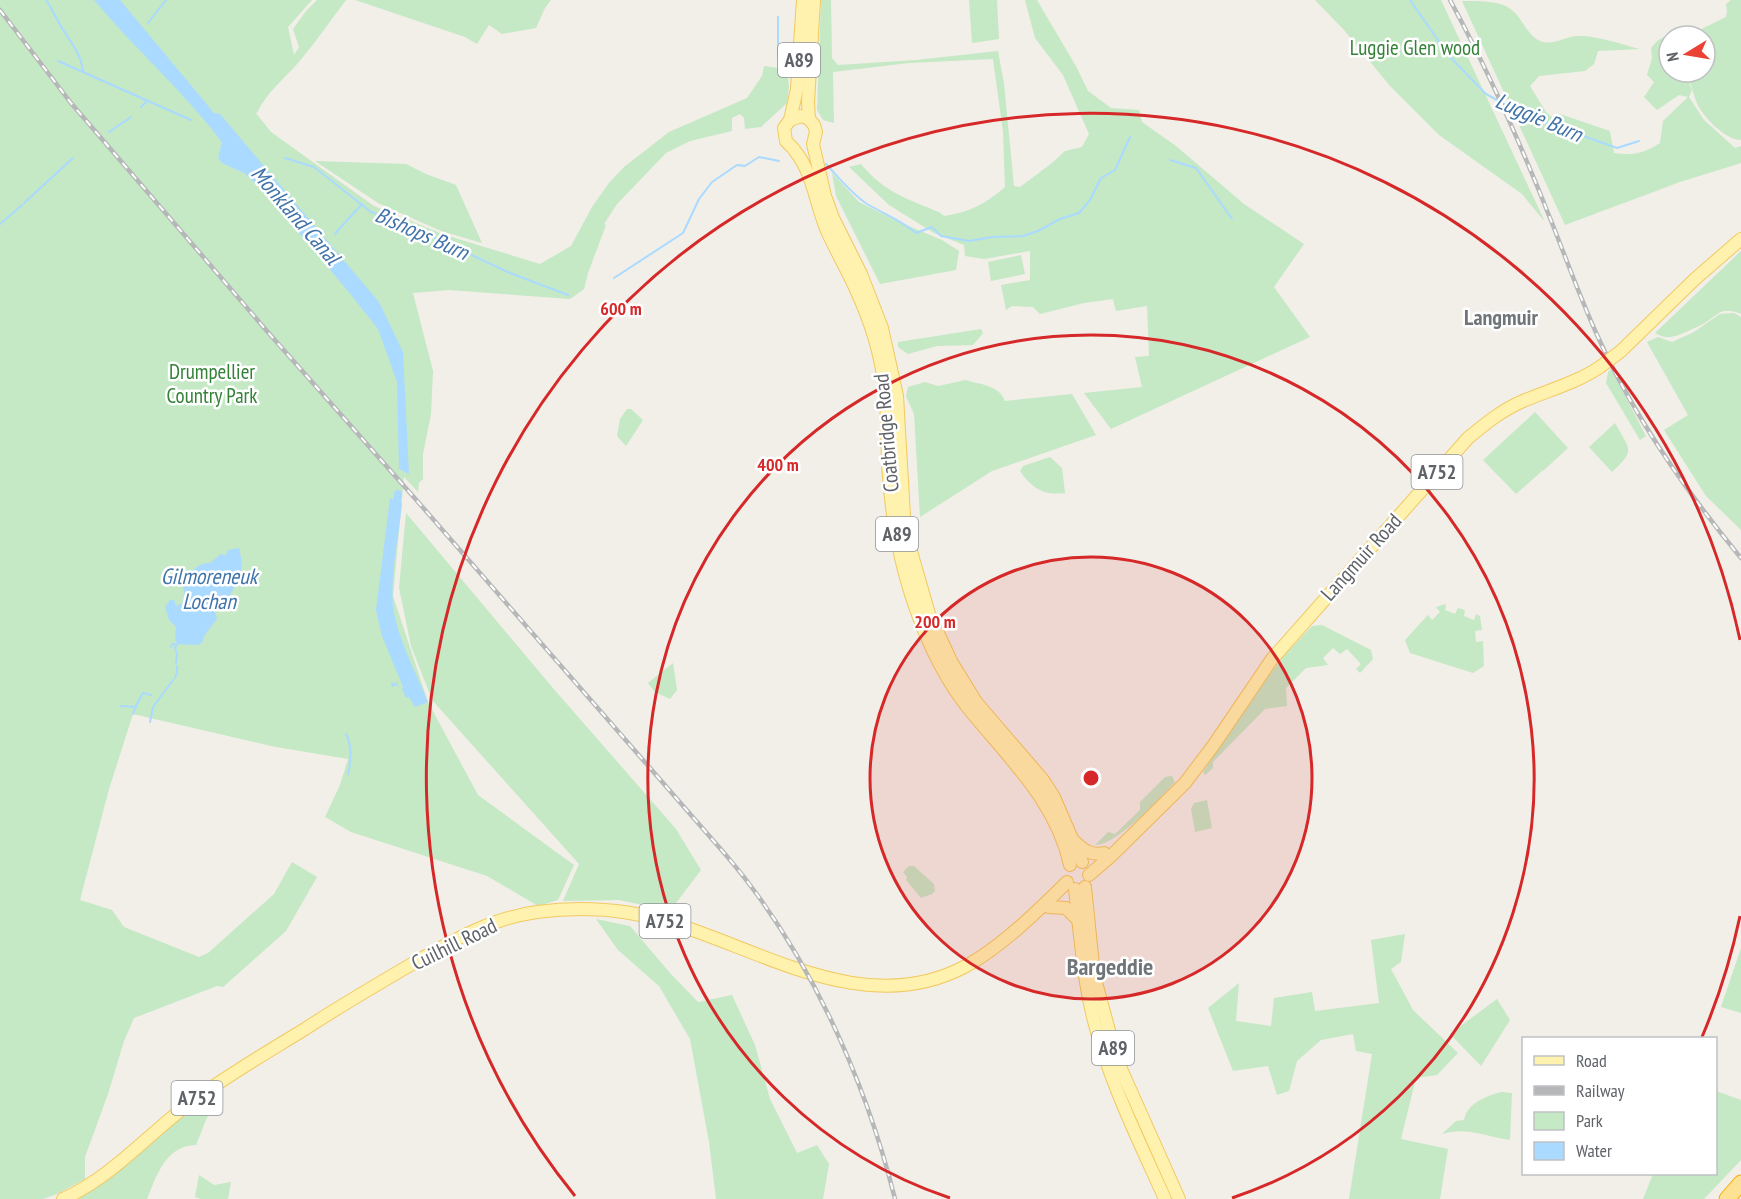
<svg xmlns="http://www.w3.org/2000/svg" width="1741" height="1199" font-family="'PT Sans Narrow',sans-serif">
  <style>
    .green { fill: #c5e8c5 }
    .water { fill: #aadaff }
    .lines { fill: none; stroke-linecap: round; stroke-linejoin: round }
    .stream { stroke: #aadaff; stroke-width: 2 }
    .canal { stroke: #aadaff; stroke-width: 8 }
    .primary-casing { stroke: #f2c960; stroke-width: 14 }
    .highway-casing { stroke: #f9ab00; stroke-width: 17 }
    .primary { stroke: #fff2af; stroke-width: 12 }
    .highway { stroke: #fde293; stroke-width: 15 }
    .rail-casing { stroke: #b6b7b8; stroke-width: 4.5 }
    .rail { stroke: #fff; stroke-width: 2; stroke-dasharray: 7; stroke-linecap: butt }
    .primary-bridge-casing { stroke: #f2c960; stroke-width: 14; stroke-linecap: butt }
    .primary-bridge { stroke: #fff2af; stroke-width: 12 }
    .ring { fill: none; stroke: #d62828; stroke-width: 3 }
    .labels { text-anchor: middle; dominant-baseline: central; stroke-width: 5; stroke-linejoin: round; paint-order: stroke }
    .shield { fill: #fff; stroke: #8f9295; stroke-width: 1.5 }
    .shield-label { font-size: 20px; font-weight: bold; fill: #5f6368 }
    .park-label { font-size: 21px; fill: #348238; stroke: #fff }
    .street-label { font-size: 21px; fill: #5f6368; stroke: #fff }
    .water-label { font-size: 22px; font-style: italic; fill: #4174aa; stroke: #fff }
    .neighbourhood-label { font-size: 22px; font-weight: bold; fill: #70757a; stroke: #fff }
    .quarter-label { font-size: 24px; font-weight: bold; fill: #70757a; stroke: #fff }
    .centre { fill: #d62828; stroke: #fff; stroke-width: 3 }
    .ring-label { font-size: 18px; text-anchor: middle; font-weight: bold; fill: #d62828; stroke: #fff; stroke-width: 5; stroke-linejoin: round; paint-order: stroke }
  </style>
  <rect width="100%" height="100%" fill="#f1efe8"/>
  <!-- green -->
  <g class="green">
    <path d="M0,0H312L288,27L294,55L299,47L293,29L306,11L317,0H346C330,21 315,43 298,63C284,79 266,93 257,113L255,112L271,132L374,206L445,235L540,264L571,246L592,207L609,183L624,167L669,132L747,98L762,76L764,66L787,69L789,87L787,103L761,127L745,129L744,118L740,114L732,118V131L690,141L666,153L617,204L604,224L606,225L588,273L584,289L570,299L449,290L413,293L433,371L431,414L423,454V479L419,483L418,492L404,477L393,596L428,702L478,795L574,865L558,900L538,906L487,876L351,832L325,817L340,785L348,759L276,747L133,714L109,789L80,900L112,910L124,927L199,957L208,953L274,894L292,862L317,877L286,931L223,987L217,986L134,1018L124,1041L108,1094L85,1157V1179L57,1194L43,1199H0Z"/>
    <polygon points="355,0 551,0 545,8 536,28 502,34 489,25 477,44 465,37"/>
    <path d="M821,0H831L832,58L838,65L916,60L998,51L1004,84L1014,186L1020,187L1052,163L1065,151L1082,147L1089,134L1063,75L1035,38L1025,0H1037L1077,68L1088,91L1111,108L1139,110L1142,122L1176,146L1244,204L1304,244L1274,287L1310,337L1111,429L1084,393L1142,387L1135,357L1149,356L1147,306L1116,311L1113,299L1084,303L1040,314L1033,307L1012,306L1006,310L1001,285L1030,280V251L984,259L965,256L964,245L934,233L889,205L849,167L861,164C884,192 907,199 939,212L944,216C968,213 987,203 1005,187L1003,132L993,59L909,63L833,72L834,123L823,120L817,110Z"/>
    <polygon points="969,0 997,0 999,39 972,43"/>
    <polygon points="1315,0 1441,0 1545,222 1522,194 1439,135 1390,86 1344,30"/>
    <path d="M1731,0H1741V140C1725,140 1702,116 1696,101C1692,90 1692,82 1683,72H1705V36H1687L1726,17L1727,11L1726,4Z"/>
    <path d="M1462,1C1477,1 1500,0 1512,10C1522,18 1527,35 1540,41C1552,46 1565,37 1576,36C1597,35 1620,44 1640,49L1598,51L1594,64L1585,71L1539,76L1530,86L1546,112L1554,119L1560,114L1610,131L1614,153C1633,156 1644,153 1660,143L1663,121L1688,97L1679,95L1657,110L1644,97L1654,82L1647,75L1652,58L1651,48C1659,38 1664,35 1677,36H1669V72H1681L1687,78L1692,90L1689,97L1704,120L1735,148L1741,146V163L1680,182L1565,225Z"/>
    <polygon points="315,161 406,164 426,174 456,185 482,243 441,231 378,203"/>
    <polygon points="832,173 859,202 899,222 942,240 959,251 956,270 880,284 836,196"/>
    <path d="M1741,251V314C1721,306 1719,314 1703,324C1698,327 1691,329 1686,332C1673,337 1668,340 1655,333Z"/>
    <polygon points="1021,255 1025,274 991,281 988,262"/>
    <polygon points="1734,313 1741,317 1741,530 1706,496 1664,430 1688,415 1647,342 1658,337 1672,342 1694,332 1720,314"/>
    <polygon points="981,329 983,333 973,345 937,346 908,354 898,347 898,342"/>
    <polygon points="1611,369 1646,436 1640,440 1606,383 1608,372"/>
    <path d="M966,380C981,385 999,385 1005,401L1072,394L1096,435L992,471L920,517L914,414L906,396L908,387L925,382L938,386Z"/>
    <polygon points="627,409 631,409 643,420 626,446 617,436 620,419"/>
    <polygon points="1535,412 1568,448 1543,471 1539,468 1542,471 1516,494 1483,460"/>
    <path d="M1615,423C1630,450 1636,450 1612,472L1589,447Z"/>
    <path d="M1050,457L1062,468L1065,493C1043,496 1032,488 1020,471L1023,466Z"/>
    <polygon points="406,513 552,687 676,829 701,870 670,911 619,900 563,901 579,864 432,700 411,646 399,588"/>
    <polygon points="1446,604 1445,610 1455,614 1458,608 1465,610 1464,616 1474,620 1476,614 1480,616 1482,630 1475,631 1476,642 1483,641 1484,666 1473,673 1410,653 1405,640 1428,615 1432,620 1440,612 1436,607"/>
    <polygon points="1322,625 1371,650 1373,659 1360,673 1356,669 1361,664 1347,649 1340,654 1333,648 1323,658 1328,665 1306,668 1286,688 1287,706 1265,709 1213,762 1213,768 1205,775 1203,772 1265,681 1284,656 1312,626"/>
    <polygon points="673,663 677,690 670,699 655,692 648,683"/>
    <path d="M1172,776L1175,782C1160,798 1116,846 1095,845L1108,832L1115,834L1140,810V802L1165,777Z"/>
    <polygon points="1207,800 1212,828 1195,832 1191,809 1194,803"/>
    <polygon points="909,866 914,866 934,884 935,891 932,894 921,898 906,880 907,877 903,872"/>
    <polygon points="596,919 630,926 670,973 698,1002 732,995 755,1045 770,1099 797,1153 817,1145 829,1164 823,1199 716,1199 709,1142 690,1039 659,986 618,950"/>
    <polygon points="1405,934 1401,962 1391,969 1413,1010 1458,1053 1437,1075 1416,1078 1401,1139 1448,1149 1440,1199 1349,1199 1372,1054 1356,1051 1353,1034 1321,1040 1297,1061 1289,1091 1277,1095 1268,1066 1233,1071 1208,1008 1239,983 1236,1021 1271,1026 1274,998 1312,992 1315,1011 1379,1003 1371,940"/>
    <polygon points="1741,948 1741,1013 1721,1007"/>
    <polygon points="1497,999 1510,1020 1481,1066 1450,1034"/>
    <polygon points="1716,1091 1741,1100 1741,1160 1704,1199 1643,1199 1653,1174 1716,1174"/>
    <path d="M1502,1092L1512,1093L1510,1140C1488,1137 1465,1126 1442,1134L1456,1121L1464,1120C1467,1103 1488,1095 1502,1092Z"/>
    <path d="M208,1115L196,1145C165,1146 157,1175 147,1199H73L183,1116Z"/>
    <polygon points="199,1175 214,1185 231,1182 228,1199 201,1199 195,1197"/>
  </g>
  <!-- water -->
  <g class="water">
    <path d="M94,0H120L214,113L220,114L379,302L403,352L409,474L399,469L397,382L378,329L347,290L264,191L244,173L222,163L218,158L222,142C183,91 135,49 94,0Z"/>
    <path d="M390,498L402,503C399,537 390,572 393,606C396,635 417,675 428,702L415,707L409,697L406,698L402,689L397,685L392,687L391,682L397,684L398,679V685L402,689L403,687L382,636L376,610Z"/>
    <path d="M239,548C244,569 242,572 233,590C226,601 227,604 215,612L217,619L204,636L202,643L197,645L177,644L175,638L176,627L169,620L165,607L170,600H174L176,606L182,603L185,596L183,587C190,575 195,562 210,563L221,554L225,556L228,550Z"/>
  </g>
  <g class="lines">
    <!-- stream -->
    <g class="stream">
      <path d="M46,0C51,7 54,14 58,21C68,40 81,51 83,72L82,67"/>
      <polyline points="1410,0 1449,56 1486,94 1524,115 1617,148 1639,141"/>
      <polyline points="148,23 166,0"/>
      <polyline points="778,57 778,17"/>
      <polyline points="58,61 191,120"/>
      <polyline points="141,107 147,101"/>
      <polyline points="109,132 131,117"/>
      <polyline points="285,158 314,167 371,212 431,236 510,273 568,295"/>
      <polyline points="1170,160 1196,168 1232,219"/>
      <path d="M826,164C839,178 852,194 867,204C884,214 901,220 916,233L932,227L941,236L969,241L992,237L1023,236L1038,231L1060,219L1079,213L1090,200L1101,178L1115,170L1130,137"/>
      <polyline points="24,203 73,158"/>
      <polyline points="0,224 22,205"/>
      <polyline points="341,227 362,204"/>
      <polyline points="335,234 340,228"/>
      <polyline points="614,278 683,233 699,199 712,182 737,165 745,166 759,157 779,161"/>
      <polyline points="171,647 173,644 177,645"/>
      <polyline points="176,663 177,654 175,648 177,644"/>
      <polyline points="175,678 177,673 177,666"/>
      <polyline points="137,704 143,693 151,695"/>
      <polyline points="121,706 136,707"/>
      <polyline points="133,714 136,705"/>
      <polyline points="150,722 153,707 173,680"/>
      <path d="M346,734C352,745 351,762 348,774"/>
    </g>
    <!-- canal -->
    <polyline class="canal" points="396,510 398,494"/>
    <defs>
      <g id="primary">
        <polyline points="809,119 808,102 814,0"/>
        <polyline points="790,120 797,89 803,0"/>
        <polyline points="1621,351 1695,279 1741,239"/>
        <path d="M1074,841C1083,850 1091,856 1104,853"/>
        <path d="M1070,865C1056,799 1005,755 965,704C946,679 931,649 920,620C901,571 891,516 888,464C887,437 888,410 884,383C880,351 870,320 857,292C848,271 836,251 827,231C816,205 813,173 795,151C793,147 789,145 786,141L784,128L790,120L801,116L809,119L814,125L816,132L813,144L825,196L833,218L861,274L882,328L897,396L904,516L910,548L929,614L952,663L976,702L1043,780L1054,797L1082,862"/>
        <path d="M1089,875L1110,857L1185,783L1213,746L1272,659L1468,438C1485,424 1502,410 1523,401C1549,390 1576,383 1600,367"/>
        <polyline points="1085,887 1094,975 1117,1060 1179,1199"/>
        <path d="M1075,889C1080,933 1083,978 1094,1021C1110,1083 1139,1141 1165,1199"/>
        <polyline points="1049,907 1066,908 1078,920"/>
        <path d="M63,1199C112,1177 147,1135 190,1103C226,1076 266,1053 305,1029C340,1006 376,985 412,964C452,941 491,918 537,912C583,906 628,909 672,923C766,952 868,1019 966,966C1000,948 1040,909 1067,882"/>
      </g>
      <polyline id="highway" points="1727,1199 1741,1183"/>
    </defs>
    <!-- primary casing -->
    <use href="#primary" class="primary-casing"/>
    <!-- highway casing -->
    <use href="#highway" class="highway-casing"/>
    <!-- primary -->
    <use href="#primary" class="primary"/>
    <!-- highway -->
    <use href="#highway" class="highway"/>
    <defs>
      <g id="rail">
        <path d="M1450,0C1489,72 1522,147 1552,223C1567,261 1581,300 1598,337C1634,417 1685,490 1741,558"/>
        <path d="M0,10L71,103L266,330L412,495L725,854C807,949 865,1078 895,1199"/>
      </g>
    </defs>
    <!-- rail casing -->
    <use href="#rail" class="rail-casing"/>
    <!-- rail -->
    <use href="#rail" class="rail"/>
    <defs>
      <polyline id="primary-bridge" points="1600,367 1621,351"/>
    </defs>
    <!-- primary-bridge casing -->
    <use href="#primary-bridge" class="primary-bridge-casing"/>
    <!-- primary-bridge -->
    <use href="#primary-bridge" class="primary-bridge"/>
  </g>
  <!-- distance rings -->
  <circle cx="1091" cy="778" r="221" fill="#d62828" fill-opacity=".12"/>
  <g class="ring">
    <circle cx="1091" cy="778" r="221"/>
    <path d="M950 1198A443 443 0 1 1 1232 1198"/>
    <path d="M1740 916A664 664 0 0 1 1702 1037M575 1196A664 664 0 1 1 1740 640"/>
  </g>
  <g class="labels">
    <!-- shield labels -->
    <g class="shield">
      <rect x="778" y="43" width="42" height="34" rx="4.5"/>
      <rect x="1411.5" y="455" width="51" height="34" rx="4.5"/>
      <rect x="876" y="517" width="42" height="34" rx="4.5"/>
      <rect x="639.5" y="904" width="51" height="34" rx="4.5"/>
      <rect x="1092" y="1031" width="42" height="34" rx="4.5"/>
      <rect x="171.5" y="1081" width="51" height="34" rx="4.5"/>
    </g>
    <g class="shield-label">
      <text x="799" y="60">A89</text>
      <text x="1437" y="472">A752</text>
      <text x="897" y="534">A89</text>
      <text x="665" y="921">A752</text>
      <text x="1113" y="1048">A89</text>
      <text x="197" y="1098">A752</text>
    </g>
    <!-- park labels -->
    <g class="park-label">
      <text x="1415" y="47">Luggie Glen wood</text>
      <text x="212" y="371">Drumpellier<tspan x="212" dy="24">Country Park</tspan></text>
    </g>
    <!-- street labels -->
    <g class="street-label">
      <text transform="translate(886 433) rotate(-95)">Coatbridge Road</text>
      <text transform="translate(1361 557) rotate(-48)">Langmuir Road</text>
      <text transform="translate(454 944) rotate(-26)">Cuilhill Road</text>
    </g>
    <!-- water labels -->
    <g class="water-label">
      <text transform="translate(1539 117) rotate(23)">Luggie Burn</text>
      <text transform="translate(296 215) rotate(49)">Monkland Canal</text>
      <text transform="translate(422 233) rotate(24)">Bishops Burn</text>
      <text x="209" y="576">Gilmoreneuk<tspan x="209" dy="25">Lochan</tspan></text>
    </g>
    <!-- neighbourhood labels -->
    <g class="neighbourhood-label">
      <text x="1501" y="317">Langmuir</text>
    </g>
    <!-- quarter labels -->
    <g class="quarter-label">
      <text x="1110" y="966">Bargeddie</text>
    </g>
  </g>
  <circle cx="1091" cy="778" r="9" class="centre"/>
  <g class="ring-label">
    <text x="621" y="315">600 m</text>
    <text x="778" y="471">400 m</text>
    <text x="935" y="628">200 m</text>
  </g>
  <!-- legend -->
  <rect x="1522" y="1037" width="195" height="138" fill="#ffffff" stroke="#bfc1c3" stroke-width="1.5"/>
  <rect x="1534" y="1056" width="30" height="9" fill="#fff2af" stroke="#bfc1c3" stroke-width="1.5"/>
  <text x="1576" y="1067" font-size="18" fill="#5f6368">Road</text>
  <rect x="1534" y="1086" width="30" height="9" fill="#b6b7b8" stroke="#bfc1c3" stroke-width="1.5"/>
  <text x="1576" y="1097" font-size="18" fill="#5f6368">Railway</text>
  <rect x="1534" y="1112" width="30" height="18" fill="#c5e8c5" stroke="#bfc1c3" stroke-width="1.5"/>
  <text x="1576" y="1127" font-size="18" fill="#5f6368">Park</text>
  <rect x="1534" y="1142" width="30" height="18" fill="#aadaff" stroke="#bfc1c3" stroke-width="1.5"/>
  <text x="1576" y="1157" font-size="18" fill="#5f6368">Water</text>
  <!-- north arrow -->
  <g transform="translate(1687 54) rotate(259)"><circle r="28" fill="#ffffff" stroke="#bfc1c3" stroke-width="1.5"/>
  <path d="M0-4.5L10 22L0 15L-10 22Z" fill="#ea4335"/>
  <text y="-9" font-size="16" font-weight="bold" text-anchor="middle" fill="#5f6368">N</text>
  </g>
</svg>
